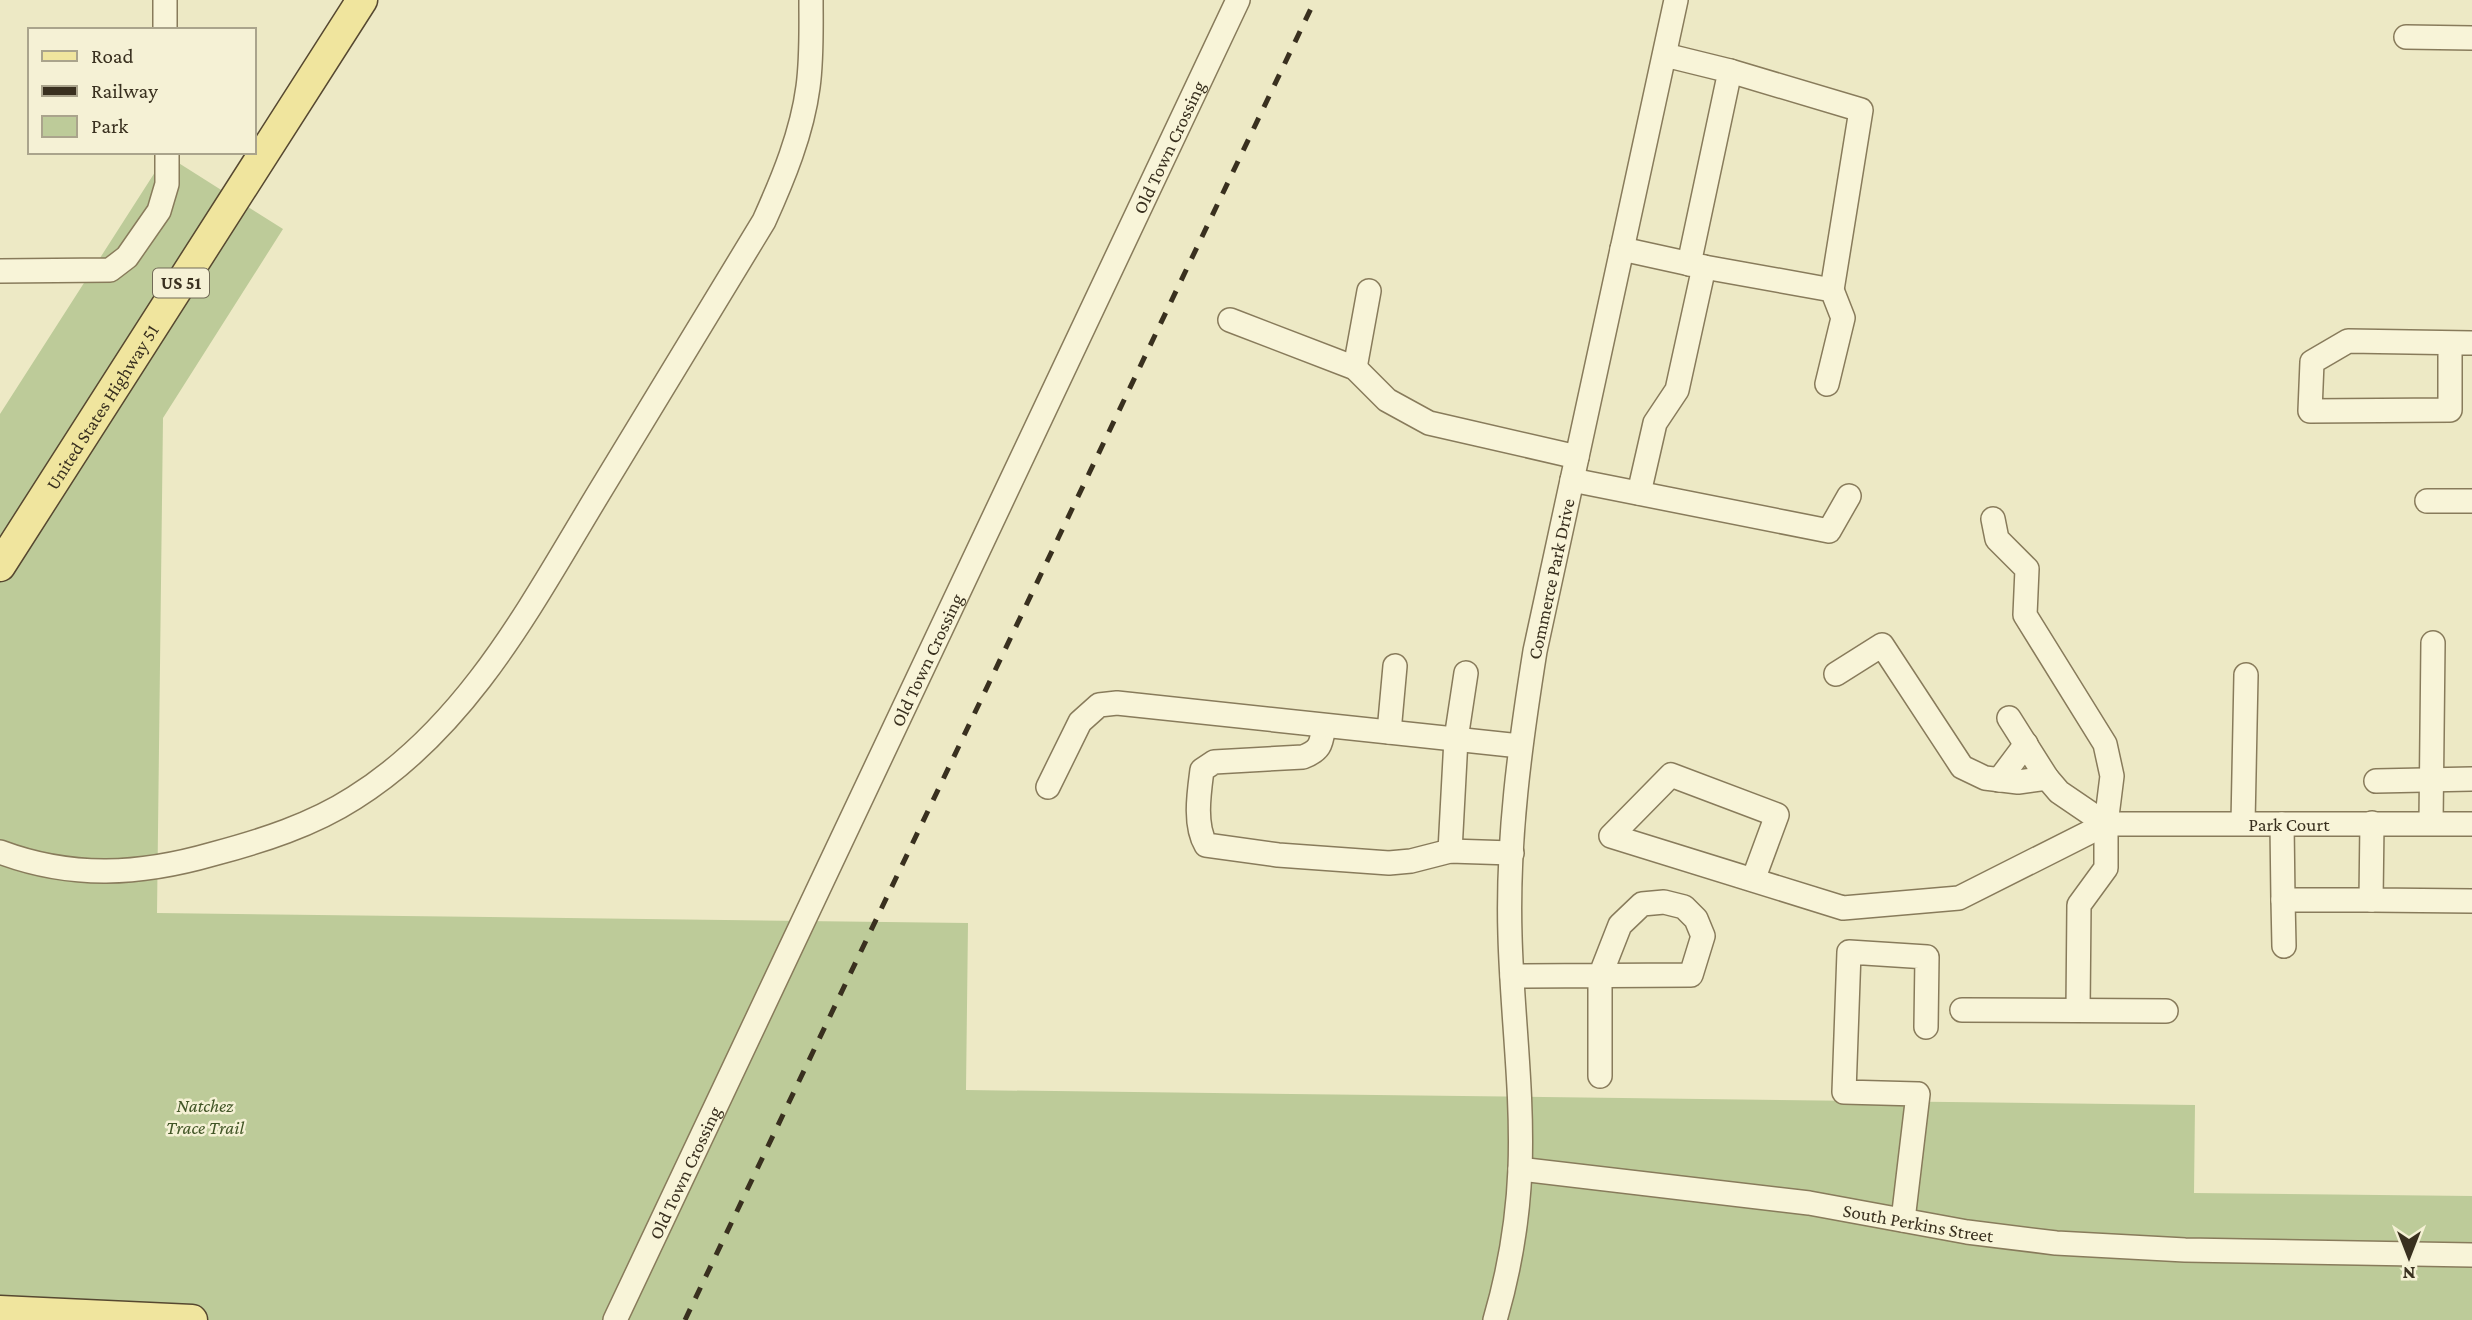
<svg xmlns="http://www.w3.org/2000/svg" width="2472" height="1320" font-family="'Crimson Pro',serif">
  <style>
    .green { fill: #bdcb99 }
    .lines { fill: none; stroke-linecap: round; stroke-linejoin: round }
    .minor-casing { stroke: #887b5b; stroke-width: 26 }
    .major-casing { stroke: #564830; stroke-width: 33 }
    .minor { stroke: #f8f4d8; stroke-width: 23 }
    .major { stroke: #f0e59e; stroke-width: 30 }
    .rail { stroke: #39301f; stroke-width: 5; stroke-dasharray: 12 12; stroke-linecap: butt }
    .labels { text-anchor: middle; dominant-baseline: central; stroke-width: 5; stroke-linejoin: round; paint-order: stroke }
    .shield { fill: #f5f1d5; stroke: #716a56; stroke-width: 2 }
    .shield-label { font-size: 18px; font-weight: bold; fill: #39301f }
    .street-label { font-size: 19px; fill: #39301f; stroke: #f5f1d5 }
    .park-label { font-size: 19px; font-style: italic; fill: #415526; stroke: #f5f1d5 }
  </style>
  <rect width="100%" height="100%" fill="#ede9c5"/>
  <!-- green -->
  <polygon class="green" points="166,155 283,229 163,418 157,913 968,923 966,1090 2195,1105 2194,1193 2472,1196 2472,1320 0,1320 0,414"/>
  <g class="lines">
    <defs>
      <g id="minor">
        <polyline points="165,0 165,30"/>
        <polyline points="2406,37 2472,38"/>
        <polyline points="1665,55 1730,71 1689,264"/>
        <polyline points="1730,71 1861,110 1832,290"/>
        <polyline points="1622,249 1704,267"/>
        <polyline points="0,271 110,270 127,257 159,211 167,184 167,152"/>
        <polyline points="1230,320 1355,368 1387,400 1429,423 1577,457"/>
        <polyline points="2450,343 2450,410 2310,411 2312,362 2348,341 2472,343"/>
        <polyline points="1355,368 1369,291"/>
        <polyline points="1572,480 1829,531 1849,496"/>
        <polyline points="1639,493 1655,423 1677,390 1704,267 1832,290 1843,318 1827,384"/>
        <polyline points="2427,501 2472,501"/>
        <polyline points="1993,519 1997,539 2027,569 2025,615 2105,744 2112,776 2106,824 2106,868 2079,905 2078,1010"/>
        <polyline points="1836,674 1882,645 1962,767 1985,778 2018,782 2047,778"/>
        <polyline points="2009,718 2047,778 2059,792 2106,824"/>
        <path d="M1324,726C1321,744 1321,750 1303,757L1214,762L1202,770C1199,793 1194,825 1206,845L1278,855L1389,863L1411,861L1450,851L1512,853"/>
        <polyline points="1389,732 1395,666"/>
        <polyline points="1999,780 2026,744"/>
        <polyline points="2376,781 2472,779"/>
        <polyline points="1048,787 1080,722 1099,705 1117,703 1520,746"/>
        <polyline points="2243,823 2246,675"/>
        <polyline points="2372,823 2371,900 2472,901"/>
        <polyline points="2431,823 2433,643"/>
        <polyline points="2282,824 2283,900 2371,900"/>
        <polyline points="1450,851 1456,739 1466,673"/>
        <path d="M0,852C72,879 140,875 213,854C262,841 312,825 354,798C469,726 532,603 600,491C655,401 709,311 764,221C783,179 802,133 808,87C812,58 811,29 811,0"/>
        <path id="s1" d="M1753,880L1777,815L1671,775L1611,836L1843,908L1959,898L2106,824H2472"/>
        <polyline points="2283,900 2284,946"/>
        <polyline points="1512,976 1691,975 1703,936 1696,919 1684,907 1664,902 1642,904 1620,925 1600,976 1600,1076"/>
        <polyline points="1962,1010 2166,1011"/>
        <path id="s2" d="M1520,1169L1809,1203L1967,1232L2056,1243L2185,1250L2472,1255"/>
        <polyline points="1903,1220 1918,1094 1844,1092 1849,952 1927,957 1926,1027"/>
        <path id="s3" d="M615,1320L1238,0"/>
        <path id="s4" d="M1495,1320C1509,1272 1518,1219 1520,1169C1523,1091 1512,1013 1510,936C1507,840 1520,745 1535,651L1676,0"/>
      </g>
      <g id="major">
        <path id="s5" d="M0,566L362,0"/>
        <polyline points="0,1311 192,1320"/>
      </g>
    </defs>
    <!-- minor casing -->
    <use href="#minor" class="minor-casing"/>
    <!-- major casing -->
    <use href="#major" class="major-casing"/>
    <!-- minor -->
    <use href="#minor" class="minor"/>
    <!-- major -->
    <use href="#major" class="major"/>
    <!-- rail -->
    <polyline class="rail" points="685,1320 1315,0"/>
  </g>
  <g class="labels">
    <!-- shield labels -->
    <rect class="shield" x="153" y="268.5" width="56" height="29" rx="5"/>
    <g class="shield-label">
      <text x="181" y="283">US 51</text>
    </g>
    <!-- street labels -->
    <g class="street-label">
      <text stroke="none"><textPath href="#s3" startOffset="1297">Old Town Crossing</textPath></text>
      <text stroke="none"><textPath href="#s5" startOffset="189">United States Highway 51</textPath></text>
      <text stroke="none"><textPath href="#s4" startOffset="747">Commerce Park Drive</textPath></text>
      <text stroke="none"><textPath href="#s3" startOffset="730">Old Town Crossing</textPath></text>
      <text stroke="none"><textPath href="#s1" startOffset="975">Park Court</textPath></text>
      <text stroke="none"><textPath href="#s3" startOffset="163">Old Town Crossing</textPath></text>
      <text stroke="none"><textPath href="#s2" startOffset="402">South Perkins Street</textPath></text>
    </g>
    <!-- park labels -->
    <g class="park-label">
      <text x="205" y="1105">Natchez<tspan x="205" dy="22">Trace Trail</tspan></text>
    </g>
  </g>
  <!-- legend -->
  <rect x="28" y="28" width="228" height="126" fill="#f5f1d5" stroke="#aaa48c" stroke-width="2"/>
  <rect x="42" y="51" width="35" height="10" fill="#f0e59e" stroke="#aaa48c" stroke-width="2"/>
  <text x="91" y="63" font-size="21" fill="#39301f">Road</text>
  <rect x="42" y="86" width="35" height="10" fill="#39301f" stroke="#aaa48c" stroke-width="2"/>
  <text x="91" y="98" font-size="21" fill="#39301f">Railway</text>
  <rect x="42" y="116" width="35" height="21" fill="#bdcb99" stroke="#aaa48c" stroke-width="2"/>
  <text x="91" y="133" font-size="21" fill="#39301f">Park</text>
  <!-- north arrow -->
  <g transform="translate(2409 1257) rotate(180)" stroke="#f5f1d5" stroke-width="5" paint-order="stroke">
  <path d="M0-5L12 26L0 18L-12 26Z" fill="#39301f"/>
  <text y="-10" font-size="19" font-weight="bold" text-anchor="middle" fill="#39301f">N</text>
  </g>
</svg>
